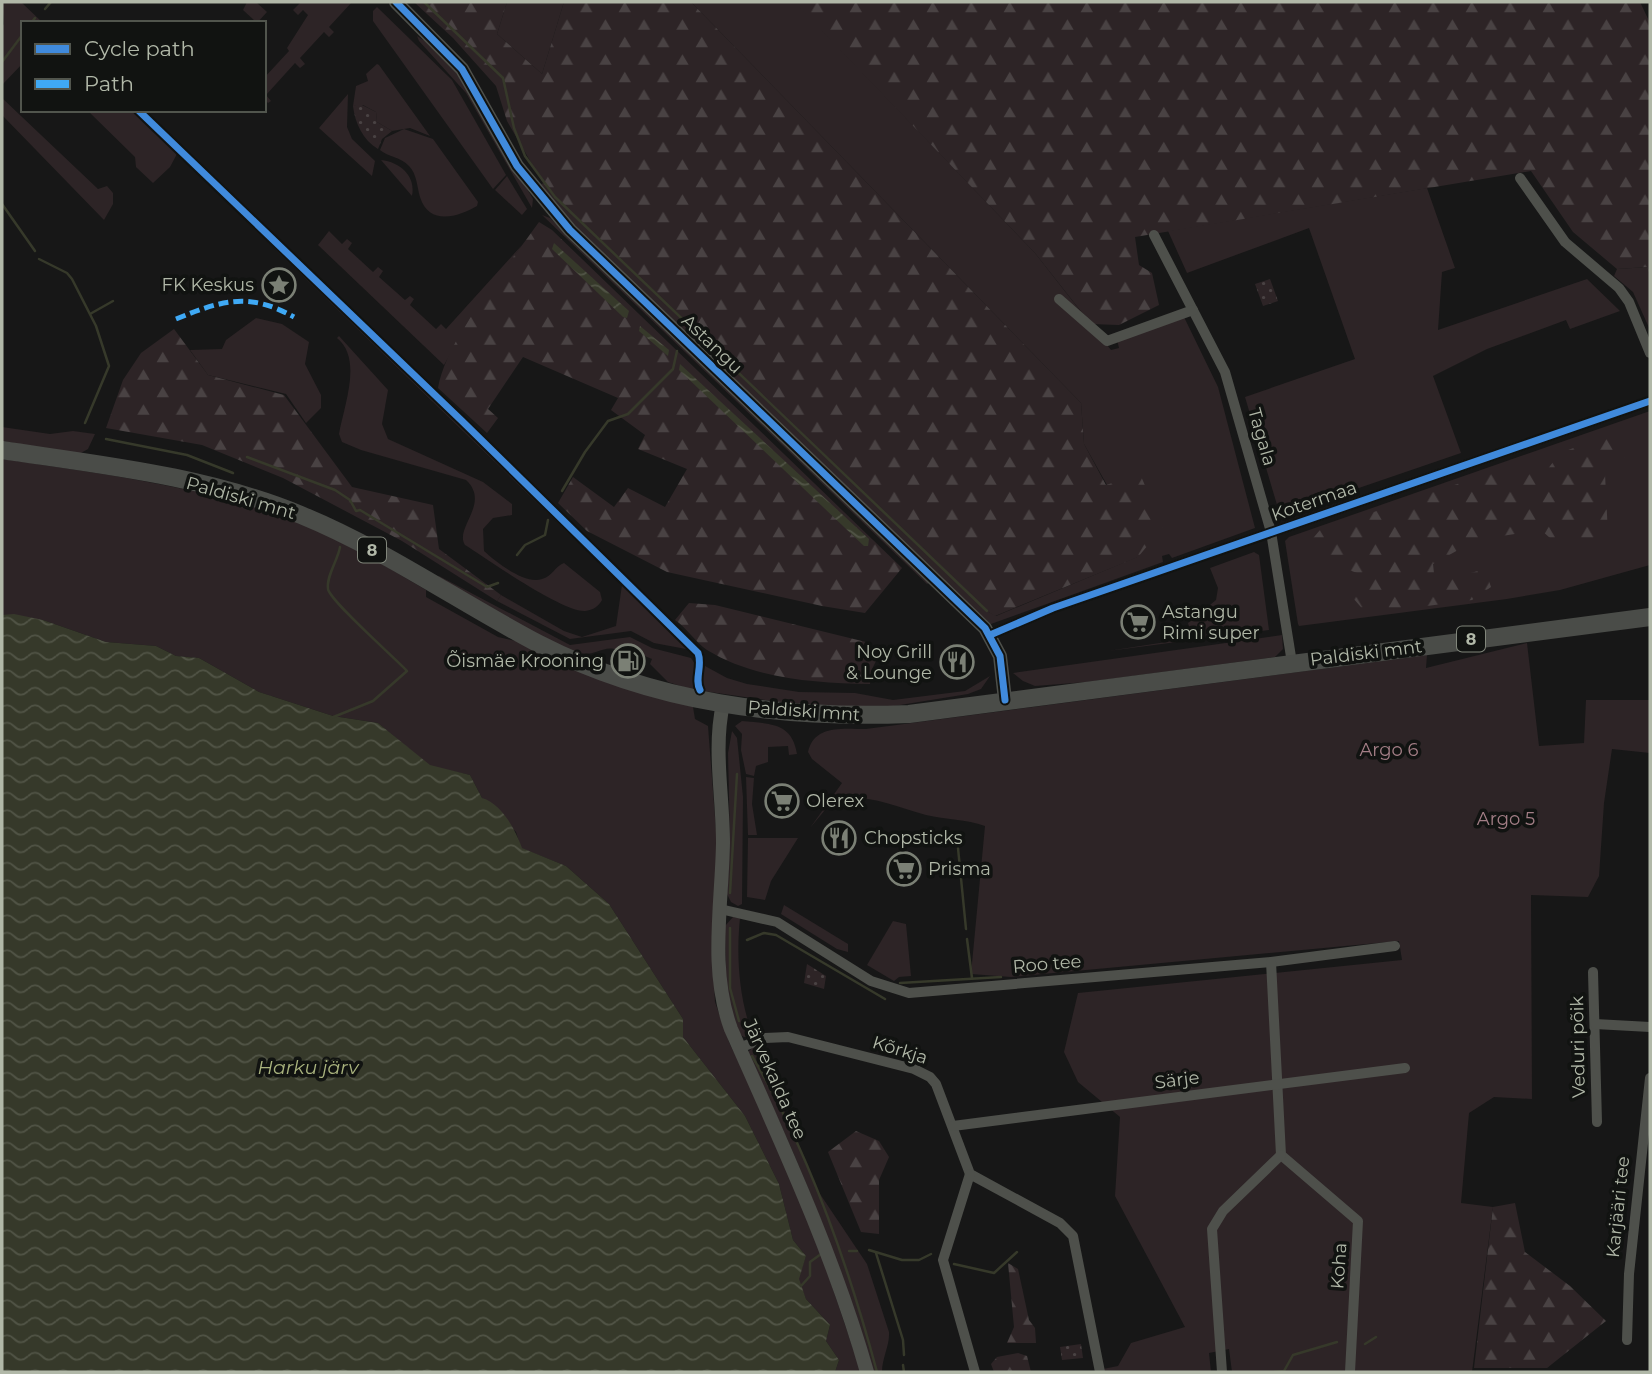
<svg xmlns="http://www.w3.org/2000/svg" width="1652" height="1374" font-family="Montserrat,sans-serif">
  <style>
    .green { fill: #2d2426 }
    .forest { fill: url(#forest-firs) }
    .park { fill: url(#park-dots) }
    .water { fill: url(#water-waves) }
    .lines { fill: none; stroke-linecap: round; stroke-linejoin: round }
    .stream { stroke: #36392a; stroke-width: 2.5 }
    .minor { stroke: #4e504b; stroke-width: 10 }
    .tertiary { stroke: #4e504b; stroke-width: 14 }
    .primary { stroke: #4a4c48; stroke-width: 18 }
    .quiet { stroke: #3fa9f5; stroke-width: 5; stroke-dasharray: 10 5; stroke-linecap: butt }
    .cycleway-casing { stroke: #111311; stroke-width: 11 }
    .cycleway { stroke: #408adc; stroke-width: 7 }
    .labels { text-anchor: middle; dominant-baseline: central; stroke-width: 7; stroke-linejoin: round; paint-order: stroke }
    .shield { fill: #111311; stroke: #81867b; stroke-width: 2 }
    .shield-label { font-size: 16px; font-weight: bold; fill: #b1b8a8 }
    .poi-label { font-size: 18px; fill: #b1b8a8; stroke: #111311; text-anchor: start }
    .street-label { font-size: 18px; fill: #b1b8a8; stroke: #111311 }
    .park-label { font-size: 18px; fill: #a37e86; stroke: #111311 }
    .water-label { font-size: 19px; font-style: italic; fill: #a9b37e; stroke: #111311 }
  </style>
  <defs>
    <pattern id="forest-firs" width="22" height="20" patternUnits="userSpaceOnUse" patternTransform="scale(1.75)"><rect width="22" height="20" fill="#2d2426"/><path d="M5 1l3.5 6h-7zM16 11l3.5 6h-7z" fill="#494243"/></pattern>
    <pattern id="park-dots" width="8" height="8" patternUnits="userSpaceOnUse" patternTransform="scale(1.75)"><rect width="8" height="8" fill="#2d2426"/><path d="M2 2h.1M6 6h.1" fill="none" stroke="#494243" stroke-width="1.8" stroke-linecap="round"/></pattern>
    <pattern id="water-waves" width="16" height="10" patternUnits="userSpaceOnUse" patternTransform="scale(1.75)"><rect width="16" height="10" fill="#36392a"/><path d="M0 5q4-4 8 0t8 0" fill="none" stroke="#515446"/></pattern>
  </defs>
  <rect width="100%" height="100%" fill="#171717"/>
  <!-- green -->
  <g class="green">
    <polygon points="2,2 21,2 43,23 23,23 23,63 2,85 2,27 4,24"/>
    <polygon points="247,2 256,2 267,12 257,23 243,10"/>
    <polygon points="301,2 352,2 329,27 334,32 329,37 324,32 300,58 305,64 300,68 295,63 266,95 271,101 268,103 264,99 264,78 289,51 287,48 308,15 303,10 298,15 293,10"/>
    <polygon points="507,2 564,2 542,74 497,34"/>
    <polygon points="691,2 795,2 1035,253 1111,350 1119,348 1117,339 1184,317 1218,387 1255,528 1172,558 1169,554 1162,556 1163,562 991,624 960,596 572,224 540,186 543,183 987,611 996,616 1137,557 1107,485 1084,444 1081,403"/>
    <polygon points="377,7 452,80 506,175 493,189 373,21 373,11"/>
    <polygon points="417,36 436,48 457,72 533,199 532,208 466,93 419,41"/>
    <polygon points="377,64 379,65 430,136 410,128 392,131 377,122 376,112 363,105 353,106 356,86 368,81 366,74"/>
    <polygon points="348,94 347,127 352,139 375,161 372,176 319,128"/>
    <polygon points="2,98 98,189 107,186 113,193 113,204 104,220 2,115"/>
    <polygon points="87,110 135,110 178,152 170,167 153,183 136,167 135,157"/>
    <path d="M404,129L433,139L478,202L477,206C458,217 429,226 420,197C417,187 417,174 409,166C401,157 388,157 380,150L385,138Z"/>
    <path d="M381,160C400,162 416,176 412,196Z"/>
    <polygon points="507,176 527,209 522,215 495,190"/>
    <polygon points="1427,188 1455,268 1442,272 1438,330 1587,279 1620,311 1570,329 1566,320 1487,349 1433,376 1461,453 1280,515 1245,397 1355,359 1309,228 1187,273 1168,231"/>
    <polygon points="542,215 550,218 587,253 931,582 927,584"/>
    <polygon points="249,220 686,645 686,649 654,643 631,631 570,639 497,601 501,595 564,631 582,637 616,626 622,585 247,222"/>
    <polygon points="329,231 342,244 347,239 352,243 348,249 373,272 378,267 383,271 379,277 405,300 410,296 414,299 410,305 436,329 441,324 446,329 522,245 473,315 444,365 318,245"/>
    <polygon points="1647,267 1650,275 1650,330 1633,292 1614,276 1617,269"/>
    <polygon points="256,318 282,324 309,342 305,364 321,395 321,408 306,423 286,394 208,375 190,350 222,349 226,340"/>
    <path d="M339,336L388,390L382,424L388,439L483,482L512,504V515L493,518L483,529L484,551C496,562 525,585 542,579C552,577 555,566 564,563L600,592L602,600C598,607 593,610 585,611C562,612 487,559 465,545C454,528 491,503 466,480L361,450L342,442L339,434C344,405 363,359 337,338Z"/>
    <polygon points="1650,411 1650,565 1560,590 1507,599 1299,626 1298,624 1285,541 1289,537"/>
    <polygon points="2,427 50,434 73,431 95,434 88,449 79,454 2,441"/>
    <path d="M2,459C91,472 182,484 269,511C325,528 375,560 426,590V597L498,637L516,641L588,675L693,707L695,719L708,726L717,843L712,948L715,1002L729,1042L768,1124L817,1242L861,1372H835L839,1360L826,1341L830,1325L806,1299L798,1279L806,1256L793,1240L779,1184L745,1116L683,1037V1019L609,904L566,866L521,848L516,832L482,798L470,775L430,766L378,723L333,716L259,692L199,658L176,656L156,646L106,642L43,620L2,615Z"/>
    <polygon points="1254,552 1259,555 1269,630 1108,651 1192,638 1188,623 1216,600 1218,588 1210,568"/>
    <path d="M439,576L570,645L630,637L652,648L691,658L697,667L693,690L668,682L650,664L652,659L630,650L627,654C604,641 602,655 581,654C559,654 462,592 437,578Z"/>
    <path d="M1650,632V753L1612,749L1604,803L1599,876L1588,897L1531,895L1532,1099L1494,1097L1469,1113L1461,1203L1493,1207L1472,1372H1232L1229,1349L1209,1353L1211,1372H1103V1369L1118,1366L1131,1343L1185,1327L1115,1196L1120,1117L1078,1082L1064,1052L1078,993L1402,960L1399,941L1011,977L971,974L985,826C966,819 946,820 926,815C894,806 869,794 835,798L810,828L842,783L812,759L808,752C814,724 844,729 866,729L1427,655L1426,668L1527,643L1539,746L1584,743L1586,700H1649Z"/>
    <polygon points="1282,635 1283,649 1275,657 1087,682 1035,686 1023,681 1013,673"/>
    <polygon points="705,666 727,678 747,684 799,692 855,693 893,700 965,691 990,676 981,689 968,694 894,706 813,707 703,691 704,684 700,682"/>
    <path d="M742,721C770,724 792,722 797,754L789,755L788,746L768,747V762L756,766L754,776L746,774L741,750L742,734L735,726Z"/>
    <polygon points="732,731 737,738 743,797 742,904 738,906 731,902 727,894 730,841 728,753"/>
    <polygon points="746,777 754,778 752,804 757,835 748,835"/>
    <polygon points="748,838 798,838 771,881 765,900 747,897"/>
    <polygon points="784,905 848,944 848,952 837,949 781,914"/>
    <path d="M733,917L740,918C736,957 739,999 753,1036L744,1037L738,1033L726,988L725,926Z"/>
    <polygon points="893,921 906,924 911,976 899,977 894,981 867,965"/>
    <path d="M756,1044L818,1191L867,1264L889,1332C890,1345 882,1358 882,1372H873C841,1263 799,1159 749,1057L748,1052Z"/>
  </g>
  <!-- forest -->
  <g class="forest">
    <polygon points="414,2 507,2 497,34 542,74 564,2 691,2 1081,403 1084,444 1106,485 1140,474 1163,527 1138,557 995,616 987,611 555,197 543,183 507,121 496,86 453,38"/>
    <polygon points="794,2 1640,2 1650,23 1650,275 1647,267 1617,269 1573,232 1531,171 1135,237 1139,265 1152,273 1159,305 1119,325 1091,324 1035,253"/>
    <path d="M539,222L552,230L902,568L865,613L822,606L667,572L587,531L558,503L573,477L614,507L628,488L665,507L687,469L638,449L645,435L611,410L618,398L523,357L488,409L498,418L487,433L438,388C447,337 508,266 539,222Z"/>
    <polygon points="174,329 208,375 284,395 352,487 433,505 439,549 501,595 497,601 402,541 283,478 202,445 106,428 123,380 141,353"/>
    <path d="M1609,434L1629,441L1625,457L1605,474L1608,535L1559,546L1541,530L1476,540L1433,564L1435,583L1485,569L1491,587L1472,600L1367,614L1346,590L1357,573L1328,562L1309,543L1320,530L1499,470L1544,474C1559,453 1570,442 1597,449Z"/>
    <path d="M689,603L715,605L870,643L879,655L871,671L870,684C814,683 755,679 707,650C695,642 687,628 675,620Z"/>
    <polygon points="856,1131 879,1141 889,1157 879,1180 879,1234 861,1232 828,1152"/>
    <polygon points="1515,1203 1525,1252 1570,1286 1606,1321 1547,1368 1474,1368 1493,1207"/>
    <polygon points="1008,1263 1018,1269 1029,1320 1035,1328 1036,1343 1007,1343 1014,1327"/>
    <polygon points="1018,1353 1027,1356 1031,1372 994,1372 991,1364 997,1357"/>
  </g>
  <!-- park -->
  <g class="park">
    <path d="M360,104L376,112L377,122L392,131L382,139L378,149C363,140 355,123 353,106Z"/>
    <polygon points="1270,279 1278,301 1263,306 1255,284"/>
    <polygon points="807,964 826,976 824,989 804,983"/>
    <polygon points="1081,1344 1083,1358 1062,1360 1060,1347"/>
  </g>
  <!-- water -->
  <g class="water">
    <polygon points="554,243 629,311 627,318 623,317 552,249"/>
    <polygon points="640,326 669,350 668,356 639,331"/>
    <polygon points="680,364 869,539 868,546 864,546 679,370"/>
    <path d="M14,614L43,620L106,642L156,646L176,656L199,658L259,692L333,716L378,723L430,765L470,775L482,798C502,804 515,829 522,848L566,866L609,904L683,1019V1037L745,1116L779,1184L793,1240L806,1256L799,1279L806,1299L830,1325L826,1341L839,1360L835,1372H2V615Z"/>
  </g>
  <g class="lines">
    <!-- stream -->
    <g class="stream">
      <polyline points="424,2 503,78 514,128 525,156 555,197 987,611"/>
      <polyline points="45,9 51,2"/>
      <polyline points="31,23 35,18"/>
      <polyline points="2,62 23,34"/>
      <polyline points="2,204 35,251"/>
      <polyline points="39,259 67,273 72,279 96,326 109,366 85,423"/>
      <polyline points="90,314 113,301"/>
      <polyline points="106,439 187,455 233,473"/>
      <polyline points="247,457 335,490 350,500 356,511 360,510 487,587 498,583"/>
      <polyline points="562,491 585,452 608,421 628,414 673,369 677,351"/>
      <polyline points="517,555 525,545 545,535 548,520"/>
      <path d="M331,718L373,701L407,671C395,658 330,601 328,589C326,576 338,560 340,547"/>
      <polyline points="958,848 966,929"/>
      <polyline points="730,893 737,774"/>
      <polyline points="730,928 730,988 739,1021"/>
      <polyline points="967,939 972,978"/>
      <polyline points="747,940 764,933 776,935 885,999"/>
      <polyline points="900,983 1001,977"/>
      <path d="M752,1056C808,1150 849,1268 877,1372"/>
      <polyline points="869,1250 902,1260 919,1260 931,1254"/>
      <polyline points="849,1251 857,1251"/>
      <polyline points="876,1253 903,1340 904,1355"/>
      <polyline points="954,1264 994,1273 1017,1252"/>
      <polyline points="801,1286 810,1276 810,1262 821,1254"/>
      <polyline points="1365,1344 1376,1337"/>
      <polyline points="903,1365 904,1372"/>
      <polyline points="1274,1372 1284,1371 1293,1355 1337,1342"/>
    </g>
    <!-- minor -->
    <g class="minor">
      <polyline points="1520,178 1565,242 1619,288 1629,302 1650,353"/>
      <polyline points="1154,235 1225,372 1271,532 1292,663"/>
      <polyline points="1059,299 1107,341 1193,310"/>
      <polyline points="990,635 1053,608 1650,401"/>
      <polyline points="720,909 777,922 871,981 909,993 1271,962 1395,946"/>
      <polyline points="1271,962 1281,1155 1358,1221 1350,1372"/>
      <polyline points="1593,972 1597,1122"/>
      <polyline points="1595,1024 1650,1027"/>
      <polyline points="739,1048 765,1038 788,1037 914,1069 930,1077 936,1084 970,1174 1060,1223 1073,1236 1100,1372"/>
      <polyline points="953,1126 1405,1068"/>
      <polyline points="970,1174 943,1260 975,1372"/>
      <polyline points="1627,1340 1629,1274 1650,1078"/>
      <polyline points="1222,1372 1212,1229 1223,1211 1281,1155"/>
    </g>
    <!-- tertiary -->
    <g class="tertiary">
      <polyline points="396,2 462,69 517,166 570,230 985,628 1000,656 1005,700"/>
      <path d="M723,704C713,749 723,796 723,843C722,904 709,970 731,1029C781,1142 833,1253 867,1372"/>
    </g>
    <!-- primary -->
    <path class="primary" d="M2,450C102,465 207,476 301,515C384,549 459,602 539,644C654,703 781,719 909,714L1650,617"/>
    <!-- quiet -->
    <path class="quiet" d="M176,319C223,300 249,292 294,317"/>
    <defs>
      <g id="cycleway">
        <polyline points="396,2 462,69 517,166 570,230 985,628 1000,656 1005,700"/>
        <path d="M138,110L462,421L698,653C703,666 694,679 700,690"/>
        <polyline points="990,635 1053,608 1650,401"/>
      </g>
    </defs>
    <!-- cycleway casing -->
    <use href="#cycleway" class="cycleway-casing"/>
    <!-- cycleway -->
    <use href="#cycleway" class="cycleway"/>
  </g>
  <!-- icons -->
  <defs>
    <symbol id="sight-ring" viewBox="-11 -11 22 22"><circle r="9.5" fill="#111311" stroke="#7b8075" stroke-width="1.5"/><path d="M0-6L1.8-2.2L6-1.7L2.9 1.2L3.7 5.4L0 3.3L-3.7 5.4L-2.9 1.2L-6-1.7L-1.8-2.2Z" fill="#7b8075"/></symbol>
    <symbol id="supermarket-ring" viewBox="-11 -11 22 22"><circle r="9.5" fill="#111311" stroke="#7b8075" stroke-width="1.5"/><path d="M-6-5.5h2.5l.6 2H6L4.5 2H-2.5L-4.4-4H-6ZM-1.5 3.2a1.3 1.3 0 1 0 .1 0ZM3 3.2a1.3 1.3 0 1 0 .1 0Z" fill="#7b8075"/></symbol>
    <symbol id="fuel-ring" viewBox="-11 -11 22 22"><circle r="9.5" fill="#111311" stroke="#7b8075" stroke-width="1.5"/><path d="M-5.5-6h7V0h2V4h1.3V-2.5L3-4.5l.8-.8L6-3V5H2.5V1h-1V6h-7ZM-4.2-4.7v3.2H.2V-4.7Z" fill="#7b8075"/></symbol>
    <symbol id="restaurant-ring" viewBox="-11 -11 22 22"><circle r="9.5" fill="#111311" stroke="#7b8075" stroke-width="1.5"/><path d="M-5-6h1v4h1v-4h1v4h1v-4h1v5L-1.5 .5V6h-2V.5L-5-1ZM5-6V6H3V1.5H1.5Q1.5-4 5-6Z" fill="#7b8075"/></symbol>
  </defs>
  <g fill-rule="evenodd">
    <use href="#sight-ring" x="260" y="266" width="38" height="38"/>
    <use href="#supermarket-ring" x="1119" y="603" width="38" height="38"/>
    <use href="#fuel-ring" x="609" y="642" width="38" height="38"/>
    <use href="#restaurant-ring" x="938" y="643" width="38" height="38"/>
    <use href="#supermarket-ring" x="763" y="782" width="38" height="38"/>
    <use href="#restaurant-ring" x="820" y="819" width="38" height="38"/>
    <use href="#supermarket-ring" x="885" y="850" width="38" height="38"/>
  </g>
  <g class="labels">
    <!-- shield labels -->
    <g class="shield">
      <rect x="358" y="537.5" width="28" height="25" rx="5"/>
      <rect x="1457" y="626.5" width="28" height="25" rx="5"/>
    </g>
    <g class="shield-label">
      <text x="372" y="550">8</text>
      <text x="1471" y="639">8</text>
    </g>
    <!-- poi labels -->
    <g class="poi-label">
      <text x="254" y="285" text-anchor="end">FK Keskus</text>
      <text x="1162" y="612">Astangu<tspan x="1162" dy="21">Rimi super</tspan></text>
      <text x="932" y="652" text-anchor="end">Noy Grill<tspan x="932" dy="21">&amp; Lounge</tspan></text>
      <text x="604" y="661" text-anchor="end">Õismäe Krooning</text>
      <text x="806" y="801">Olerex</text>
      <text x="864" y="838">Chopsticks</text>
      <text x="928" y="869">Prisma</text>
    </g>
    <!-- street labels -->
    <g class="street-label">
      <text transform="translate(712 344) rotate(44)">Astangu</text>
      <text transform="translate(1262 437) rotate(74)">Tagala</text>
      <text transform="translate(241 498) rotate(16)">Paldiski mnt</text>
      <text transform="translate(1314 501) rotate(-19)">Kotermaa</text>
      <text transform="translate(1366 653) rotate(-7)">Paldiski mnt</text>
      <text transform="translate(804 711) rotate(4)">Paldiski mnt</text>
      <text transform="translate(1047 964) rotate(-5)">Roo tee</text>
      <text transform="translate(1578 1047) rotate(-91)">Veduri põik</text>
      <text transform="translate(900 1050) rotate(17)">Kõrkja</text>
      <text transform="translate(775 1079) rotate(66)">Järvekalda tee</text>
      <text transform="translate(1177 1080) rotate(-7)">Särje</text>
      <text transform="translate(1618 1207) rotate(-84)">Karjääri tee</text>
      <text transform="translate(1339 1266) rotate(-86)">Koha</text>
    </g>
    <!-- park labels -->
    <g class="park-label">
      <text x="1389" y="750">Argo 6</text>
      <text x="1506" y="819">Argo 5</text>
    </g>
    <!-- water labels -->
    <g class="water-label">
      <text x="308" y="1067">Harku järv</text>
    </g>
  </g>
  <!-- border -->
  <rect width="1652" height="1374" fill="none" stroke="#b1b8a8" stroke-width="7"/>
  <!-- legend -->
  <rect x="21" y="21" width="245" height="91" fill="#111311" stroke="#51554d" stroke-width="2"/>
  <rect x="35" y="44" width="35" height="10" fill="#408adc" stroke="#51554d" stroke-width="2"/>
  <text x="84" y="56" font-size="21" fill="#b1b8a8">Cycle path</text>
  <rect x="35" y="79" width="35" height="10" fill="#3fa9f5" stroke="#51554d" stroke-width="2"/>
  <text x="84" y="91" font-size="21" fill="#b1b8a8">Path</text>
</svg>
